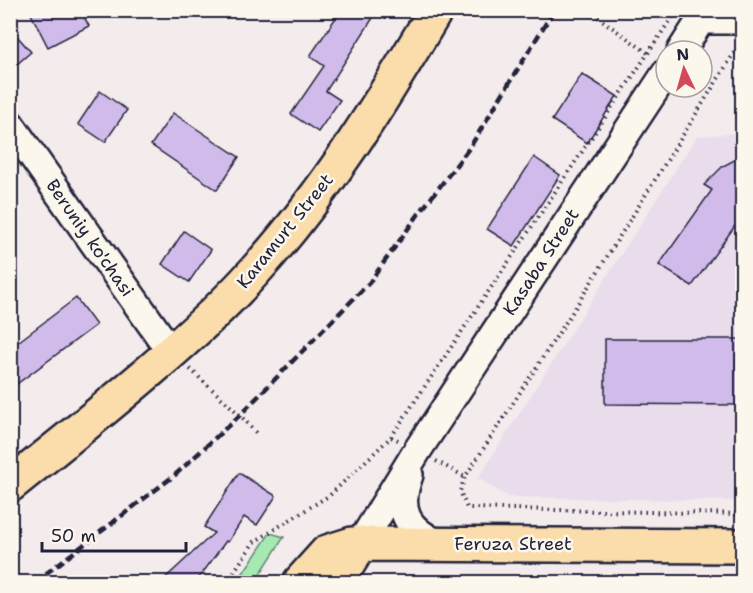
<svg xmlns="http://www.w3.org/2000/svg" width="753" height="593" font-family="'Shantell Sans',sans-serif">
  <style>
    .built { fill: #e9ddec }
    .green { fill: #a7e9b2; stroke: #648676; stroke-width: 1.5 }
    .building { fill: #d1bbeb; stroke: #22223b; stroke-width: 1.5 }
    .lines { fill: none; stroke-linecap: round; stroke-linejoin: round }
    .minor-casing { stroke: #22223b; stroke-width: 32 }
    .major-casing { stroke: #22223b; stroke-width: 38 }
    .path { stroke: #22223b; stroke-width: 4; stroke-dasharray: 1.5 4.5; stroke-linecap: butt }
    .minor { stroke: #fbf7ec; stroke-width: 27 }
    .major { stroke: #fbddab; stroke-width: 33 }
    .rail { stroke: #22223b; stroke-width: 4.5; stroke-dasharray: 9 4.5; stroke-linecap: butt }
    .labels { text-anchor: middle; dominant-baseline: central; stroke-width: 5; stroke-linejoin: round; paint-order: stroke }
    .street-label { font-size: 18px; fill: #22223b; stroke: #fbf7ec }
  </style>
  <rect width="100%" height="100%" fill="#f3ebec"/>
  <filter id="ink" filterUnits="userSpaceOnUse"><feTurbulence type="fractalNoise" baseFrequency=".0167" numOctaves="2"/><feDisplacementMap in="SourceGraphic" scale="12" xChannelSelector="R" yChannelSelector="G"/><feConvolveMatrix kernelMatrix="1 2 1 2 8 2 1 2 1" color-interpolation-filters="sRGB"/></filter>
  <g filter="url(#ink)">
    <!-- built -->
    <polygon class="built" points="742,133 742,501 508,497 478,478 697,136"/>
    <!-- green -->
    <polygon class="green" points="270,533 284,537 255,582 237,582"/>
    <!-- building -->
    <g class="building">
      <polygon points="29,10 80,10 89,26 48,47"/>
      <polygon points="341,10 378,10 326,91 340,100 318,132 291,114 324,66 310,56"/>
      <polygon points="10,28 31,52 10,70"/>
      <polygon points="582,74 617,96 587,143 552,120"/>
      <polygon points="100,91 127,110 105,142 78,124"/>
      <polygon points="173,113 239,157 217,190 151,145"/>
      <polygon points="742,156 742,216 692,286 659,265 712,190 704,185 723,166"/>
      <polygon points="534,157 560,175 514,246 487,229"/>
      <polygon points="184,231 211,250 189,282 162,264"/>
      <polygon points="76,298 96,325 10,389 10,348"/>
      <polygon points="605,339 742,339 742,405 605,404"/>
      <polygon points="239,473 276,496 257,525 244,517 228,542 226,541 196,582 161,582 214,533 204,527"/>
    </g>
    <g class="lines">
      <defs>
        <g id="minor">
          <polyline points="701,20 742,20"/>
          <polyline points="681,51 707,10"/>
          <polyline points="10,124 171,352"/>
          <path d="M409,475C396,510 406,529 439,544"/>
          <polyline points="361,543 417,451 666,73"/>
        </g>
        <g id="major">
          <path d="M10,485C58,447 105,409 152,369C187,339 223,307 254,272C325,194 382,101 436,10"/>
          <polyline points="300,582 327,552 352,544 742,546"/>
          <polyline points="337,582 361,543"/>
        </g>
      </defs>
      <!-- minor casing -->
      <use href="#minor" class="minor-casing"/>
      <!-- major casing -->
      <use href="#major" class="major-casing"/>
      <!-- path -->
      <g class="path">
        <polyline points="588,10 649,54"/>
        <polyline points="741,42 575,308 465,477 460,491 467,508 742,514"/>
        <polyline points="190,369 240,415 258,435"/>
        <polyline points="391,437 677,10"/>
        <polyline points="436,461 465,477"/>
        <polyline points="227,582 254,542 330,495 391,437 398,440"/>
      </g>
      <!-- minor -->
      <use href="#minor" class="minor"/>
      <!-- major -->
      <use href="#major" class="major"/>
      <!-- rail -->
      <polyline class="rail" points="35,582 175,475 240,415 369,283 418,215 470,147 554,10"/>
    </g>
  </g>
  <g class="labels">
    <!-- street labels -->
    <g class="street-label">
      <text transform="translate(285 231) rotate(-51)">Karamurt Street</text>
      <text transform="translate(90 238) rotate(55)">Beruniy ko'chasi</text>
      <text transform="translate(541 262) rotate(-57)">Kasaba Street</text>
      <text x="513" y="544">Feruza Street</text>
    </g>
  </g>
  <!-- margin -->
  <rect width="753" height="593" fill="none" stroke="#fbf7ec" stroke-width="36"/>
  <rect x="18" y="18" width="717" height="557" fill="none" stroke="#22223b" stroke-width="2" filter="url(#ink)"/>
  <!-- north arrow -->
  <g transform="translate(684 69) rotate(355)"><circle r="28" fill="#fbf7ec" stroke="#a4a2a5" stroke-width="1.5"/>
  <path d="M0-4.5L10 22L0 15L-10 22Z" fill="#d1495b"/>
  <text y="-9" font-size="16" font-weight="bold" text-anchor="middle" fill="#22223b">N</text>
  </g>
  <!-- scale -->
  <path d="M42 542v9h144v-9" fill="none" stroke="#22223b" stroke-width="3"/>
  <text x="51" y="542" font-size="18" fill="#22223b" stroke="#fbf7ec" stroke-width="4.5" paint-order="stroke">50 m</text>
</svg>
